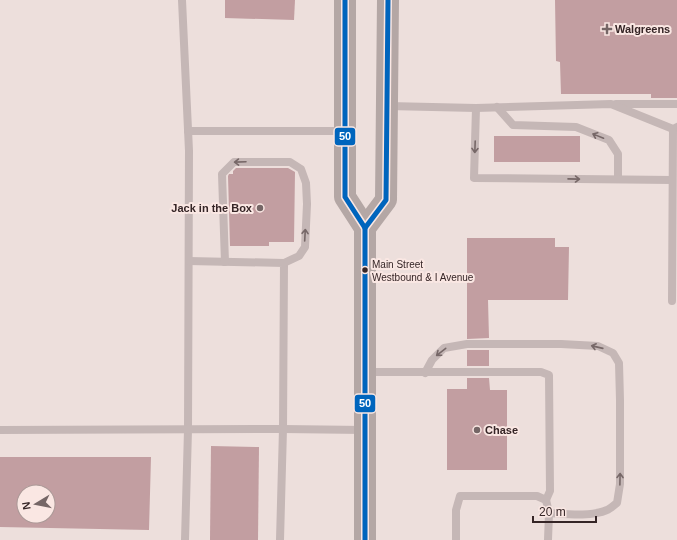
<svg xmlns="http://www.w3.org/2000/svg" width="677" height="540" font-family="Helvetica,sans-serif">
  <style>
    .building { fill: #c29ea1; fill-rule: evenodd }
    .lines { fill: none; stroke-linecap: round; stroke-linejoin: round }
    .service { stroke: #c5b7b6; stroke-width: 8 }
    .primary { stroke: #b4a7a5; stroke-width: 22 }
    .bus-1-casing { stroke: #fae7e3; stroke-width: 8 }
    .bus-1 { stroke: #0065bd; stroke-width: 5 }
    .oneway { stroke: #766767 }
    .poi-dot { fill: #756666; stroke: #fae7e3; stroke-width: 1.5 }
    .bus-dot { fill: #352526; stroke: #fae7e3; stroke-width: 1.5 }
    .labels { text-anchor: middle; dominant-baseline: central; stroke-width: 4; stroke-linejoin: round; paint-order: stroke }
    .bus-label { font-size: 10px; fill: #352526; stroke: #fae7e3; text-anchor: start }
    .poi-label { font-size: 11px; font-weight: bold; fill: #352526; stroke: #fae7e3; text-anchor: start }
    .line-badge { stroke: #fae7e3; stroke-width: 1.5 }
    .badge-label { font-size: 11px; text-anchor: middle; font-weight: bold; fill: #fff }
  </style>
  <rect width="100%" height="100%" fill="#eddfdc"/>
  <!-- building -->
  <g class="building">
    <polygon points="225,0 295,0 294,20 225,18"/>
    <polygon points="555,0 677,0 677,98 651,98 651,94 561,94 560,62 556,61"/>
    <rect x="494" y="136" width="86" height="26"/>
    <polygon points="236,168 288,168 295,172 294,242 269,242 269,246 230,246 228,176 229,174 233,174 233,171"/>
    <polygon points="467,238 555,238 555,247 569,247 568,300 488,300 489,338 467,339"/>
    <rect x="467" y="350" width="22" height="16"/>
    <polygon points="467,378 489,378 490,390 507,390 507,470 447,470 447,389 467,389"/>
    <polygon points="211,446 259,447 258,540 210,540"/>
    <path d="M0,457H151L149,530L0,527ZM24,492H48V516H24Z"/>
  </g>
  <g class="lines">
    <!-- service -->
    <g class="service">
      <polyline points="182,0 189,151 188,430 185,540"/>
      <polyline points="616,104 677,104"/>
      <polyline points="388,106 476,108 611,104 673,129 677,127"/>
      <polyline points="497,107 513,125 576,127 609,140 618,154 618,179"/>
      <polyline points="476,108 474,178 672,180"/>
      <polyline points="188,131 344,131"/>
      <polyline points="189,261 284,263 283,429 280,540"/>
      <polyline points="225,262 222,174 234,162 290,162 301,169 306,183 307,204 305,247 299,256 284,263"/>
      <polyline points="672,301 673,129"/>
      <polyline points="366,372 541,372 549,375 550,491 546,500"/>
      <path d="M425,373L432,360L444,348L467,344H561L598,346L613,353L619,363L620,400V484L617,503C614,505 610,509 607,510C591,517 566,514 549,513"/>
      <polyline points="0,430 283,429 364,430"/>
      <polyline points="456,540 456,510 460,496 537,496 546,500 549,513 548,540"/>
    </g>
    <!-- primary -->
    <g class="primary">
      <polyline points="345,0 345,197 365,228 365,540"/>
      <polyline points="365,228 386,200 388,0"/>
    </g>
    <defs>
      <g id="bus-1">
        <polyline points="345,0 345,197 365,228 365,540"/>
        <polyline points="365,228 386,200 388,0"/>
      </g>
    </defs>
    <!-- bus-1 casing -->
    <use href="#bus-1" class="bus-1-casing"/>
    <!-- bus-1 -->
    <use href="#bus-1" class="bus-1"/>
  </g>
  <!-- one-way arrows -->
  <defs><path id="oneway-shaft" d="M-6 0H5M1.5-3L5.5 0L1.5 3" fill="none" stroke-width="1.6" stroke-linecap="round" stroke-linejoin="round"/></defs>
  <g class="oneway">
    <use href="#oneway-shaft" transform="translate(598 136) rotate(-158)"/>
    <use href="#oneway-shaft" transform="translate(475 147) rotate(92)"/>
    <use href="#oneway-shaft" transform="translate(240 162) rotate(178)"/>
    <use href="#oneway-shaft" transform="translate(574 179) rotate(1)"/>
    <use href="#oneway-shaft" transform="translate(305 235) rotate(-87)"/>
    <use href="#oneway-shaft" transform="translate(597 347) rotate(-167)"/>
    <use href="#oneway-shaft" transform="translate(441 352) rotate(142)"/>
    <use href="#oneway-shaft" transform="translate(620 479) rotate(-89)"/>
  </g>
  <!-- markers -->
  <g class="poi-dot">
    <path d="M605 23h4v4h4v4h-4v4h-4v-4h-4v-4h4z"/>
    <circle cx="260" cy="208" r="4"/>
    <circle cx="477" cy="430" r="4"/>
  </g>
  <circle class="bus-dot" cx="365" cy="270" r="3.5"/>
  <g class="labels">
    <!-- bus labels -->
    <g class="bus-label">
      <text x="372" y="264">Main Street<tspan x="372" dy="13">Westbound &amp; I Avenue</tspan></text>
    </g>
    <!-- poi labels -->
    <g class="poi-label">
      <text x="615" y="29">Walgreens</text>
      <text x="252" y="208" text-anchor="end">Jack in the Box</text>
      <text x="485" y="430">Chase</text>
    </g>
  </g>
  <g class="line-badge">
    <rect x="334" y="127" width="22" height="19" rx="4" fill="#0065bd"/>
    <rect x="354" y="394" width="22" height="19" rx="4" fill="#0065bd"/>
  </g>
  <g class="badge-label">
    <text x="345" y="140">50</text>
    <text x="365" y="407">50</text>
  </g>
  <!-- north arrow -->
  <g transform="translate(36 504) rotate(260)"><circle r="19" fill="#fae7e3" stroke="#ab9997"/>
  <path d="M0-3L7 15L0 10L-7 15Z" fill="#756666"/>
  <text y="-6" font-size="11" font-weight="bold" text-anchor="middle" fill="#352526">N</text>
  </g>
  <!-- scale -->
  <path d="M533 516v6h63v-6" fill="none" stroke="#352526" stroke-width="2"/>
  <text x="539" y="516" font-size="12" fill="#352526" stroke="#fae7e3" stroke-width="3" paint-order="stroke">20 m</text>
</svg>
